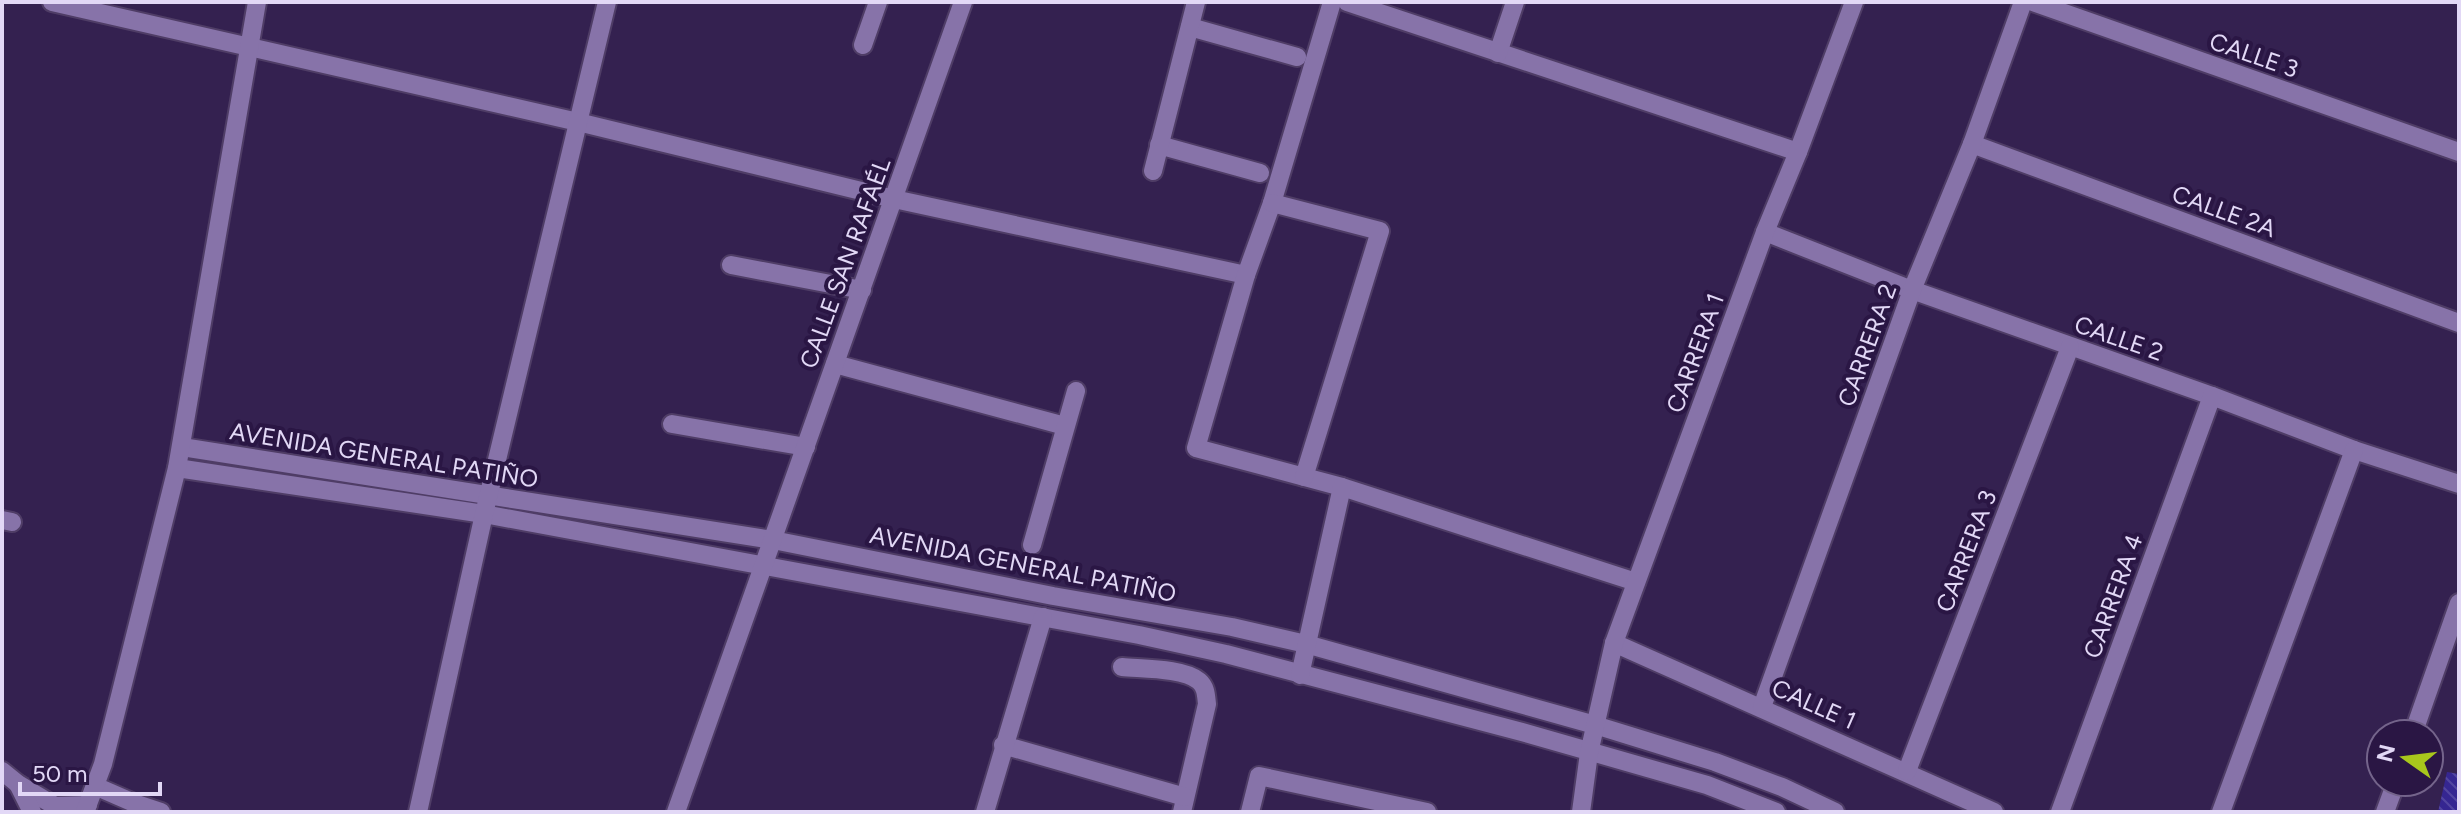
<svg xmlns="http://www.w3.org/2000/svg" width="2461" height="814" font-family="Figtree,sans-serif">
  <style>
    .building { fill: url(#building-back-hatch) }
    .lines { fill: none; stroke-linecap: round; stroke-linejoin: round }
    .minor-casing { stroke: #4f3d66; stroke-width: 22 }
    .minor { stroke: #8773a9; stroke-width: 18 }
    .labels { text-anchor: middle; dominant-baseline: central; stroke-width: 8; stroke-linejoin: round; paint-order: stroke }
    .street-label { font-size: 24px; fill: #e2d8f6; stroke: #2a1644 }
  </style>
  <defs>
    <pattern id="building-back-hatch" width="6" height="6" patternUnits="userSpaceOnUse" patternTransform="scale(2)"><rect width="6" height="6" fill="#352691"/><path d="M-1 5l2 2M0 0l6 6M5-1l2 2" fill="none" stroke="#5245a1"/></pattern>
  </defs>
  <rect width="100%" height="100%" fill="#342150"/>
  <!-- building -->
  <polygon class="building" points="2447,772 2459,774 2459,812 2438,812"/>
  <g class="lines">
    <defs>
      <g id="minor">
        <polyline points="52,2 578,122 894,199 1246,275"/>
        <polyline points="1332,2 1272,203 1246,275 1196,448 1342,487 1636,582"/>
        <polyline points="1347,2 1798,152"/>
        <polyline points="2033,2 2459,152"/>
        <polyline points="1190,27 1297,57"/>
        <polyline points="863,45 878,2"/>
        <polyline points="1498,53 1515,2"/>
        <polyline points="1972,144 2459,323"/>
        <polyline points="1159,145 1260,173"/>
        <polyline points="1153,171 1196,2"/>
        <polyline points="1272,203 1380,231 1304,477"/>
        <polyline points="1765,232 1912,290 2212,396 2354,450 2459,484"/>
        <polyline points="731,265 862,290"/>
        <polyline points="835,364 1065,426"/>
        <polyline points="672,424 806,447"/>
        <polyline points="182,447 773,540 1053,596 1232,627 1306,644 1595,725 1715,762 1782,787 1835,812"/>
        <polyline points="177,468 484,514 1139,635 1226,654 1522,732 1707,785 1776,812"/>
        <polyline points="2,520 12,522"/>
        <polyline points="1032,545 1076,391"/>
        <polyline points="1614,643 1994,812"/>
        <path d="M1122,667C1142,669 1184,668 1199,681C1206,687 1206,695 1207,704L1182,812"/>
        <polyline points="1300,675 1342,487"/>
        <polyline points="1762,707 1912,290 1972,144 2023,2"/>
        <polyline points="2413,734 2459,603"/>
        <polyline points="1003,745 1185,797"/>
        <polyline points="2,771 18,784 55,806 88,805"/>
        <polyline points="1907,771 2070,347"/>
        <polyline points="18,784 32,812"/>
        <polyline points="95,786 134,803 161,812"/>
        <polyline points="85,812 103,764 177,468 257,2"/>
        <polyline points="418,812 484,514 607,2"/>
        <polyline points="676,812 963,2"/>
        <polyline points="985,812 1043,617"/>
        <polyline points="1250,812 1259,776 1427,812"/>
        <polyline points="1581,812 1589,753 1614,643 1765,232 1798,152 1854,2"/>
        <polyline points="2060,812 2212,396"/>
        <polyline points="2221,812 2354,450"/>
        <polyline points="2385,812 2396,782"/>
      </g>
    </defs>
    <!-- minor casing -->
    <use href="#minor" class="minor-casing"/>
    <!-- minor -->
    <use href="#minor" class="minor"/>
  </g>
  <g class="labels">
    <!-- street labels -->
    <g class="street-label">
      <text transform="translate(2254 55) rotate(19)">CALLE 3</text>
      <text transform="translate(2224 211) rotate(20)">CALLE 2A</text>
      <text transform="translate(845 263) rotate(-70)">CALLE SAN RAFAÉL</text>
      <text transform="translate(2119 338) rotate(19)">CALLE 2</text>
      <text transform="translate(1867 345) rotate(-70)">CARRERA 2</text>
      <text transform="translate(1695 353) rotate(-70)">CARRERA 1</text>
      <text transform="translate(384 455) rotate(9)">AVENIDA GENERAL PATIÑO</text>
      <text transform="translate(1966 551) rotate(-69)">CARRERA 3</text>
      <text transform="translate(1023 564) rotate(11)">AVENIDA GENERAL PATIÑO</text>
      <text transform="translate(2113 596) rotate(-70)">CARRERA 4</text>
      <text transform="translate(1814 704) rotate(24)">CALLE 1</text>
    </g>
  </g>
  <!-- border -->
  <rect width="2461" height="814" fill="none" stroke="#e2d8f6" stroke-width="8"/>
  <!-- north arrow -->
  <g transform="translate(2405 758) rotate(284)"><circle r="38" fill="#2a1644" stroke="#74648b" stroke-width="2"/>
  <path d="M0-6L14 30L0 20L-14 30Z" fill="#a8c71c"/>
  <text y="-12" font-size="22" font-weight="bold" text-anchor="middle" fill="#e2d8f6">N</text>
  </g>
  <!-- scale -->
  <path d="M20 782v12h140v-12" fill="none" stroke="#e2d8f6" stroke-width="4"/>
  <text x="32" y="782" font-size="24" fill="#e2d8f6" stroke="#2a1644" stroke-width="6" paint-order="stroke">50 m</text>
</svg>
